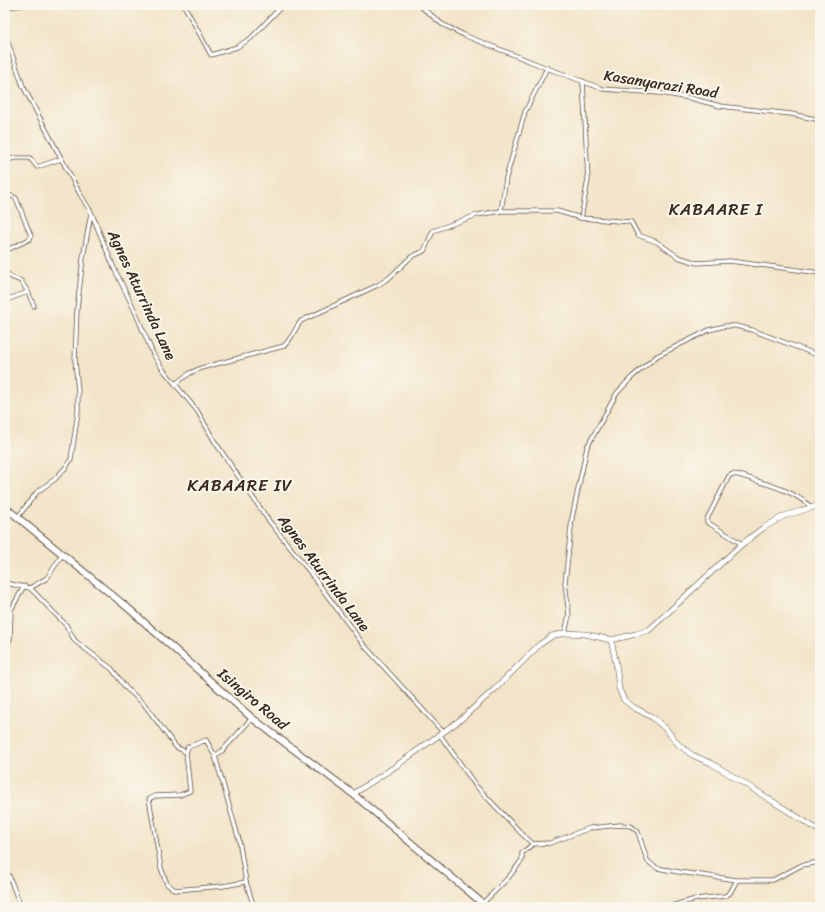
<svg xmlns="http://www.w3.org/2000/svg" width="825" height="912" font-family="Sriracha,sans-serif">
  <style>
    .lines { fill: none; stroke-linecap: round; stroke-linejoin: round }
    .street-casing { stroke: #564638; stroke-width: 5 }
    .secondary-casing { stroke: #564638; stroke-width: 6 }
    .primary-casing { stroke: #564638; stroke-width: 8 }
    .street { stroke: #fff; stroke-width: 3.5 }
    .secondary { stroke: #fff; stroke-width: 5 }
    .primary { stroke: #fff; stroke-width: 6 }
    .labels { text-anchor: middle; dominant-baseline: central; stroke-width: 4; stroke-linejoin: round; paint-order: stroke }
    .street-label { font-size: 15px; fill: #3b2a1e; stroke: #fbf7ec }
    .quarter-label { font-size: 17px; letter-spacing: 1px; fill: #3b2a1e; stroke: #fbf7ec }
  </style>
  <rect width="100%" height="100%" fill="#fbf7ec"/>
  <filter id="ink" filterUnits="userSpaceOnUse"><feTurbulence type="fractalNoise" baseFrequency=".025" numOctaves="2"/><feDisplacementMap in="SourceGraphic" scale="8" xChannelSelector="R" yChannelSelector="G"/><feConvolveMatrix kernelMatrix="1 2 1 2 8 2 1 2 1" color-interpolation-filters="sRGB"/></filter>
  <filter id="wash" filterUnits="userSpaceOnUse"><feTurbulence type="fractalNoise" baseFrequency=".012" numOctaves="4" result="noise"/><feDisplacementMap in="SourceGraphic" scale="16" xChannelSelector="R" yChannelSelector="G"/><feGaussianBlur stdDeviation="0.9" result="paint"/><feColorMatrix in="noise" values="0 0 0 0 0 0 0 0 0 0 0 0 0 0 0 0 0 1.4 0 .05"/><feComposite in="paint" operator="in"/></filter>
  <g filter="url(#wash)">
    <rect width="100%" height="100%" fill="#f2e4c8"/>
  </g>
  <g filter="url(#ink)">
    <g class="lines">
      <defs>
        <g id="street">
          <polyline points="184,5 211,55 237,47 251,38 283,5"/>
          <polyline points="419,5 442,24 466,36 547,68 603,89 660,93 690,98 720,106 791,114 820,120"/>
          <polyline points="5,7 23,5"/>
          <polyline points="5,34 23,86 80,194 91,212 114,268 134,309 153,354 162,368 198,412 215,442 269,521 309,571 363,644 443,732"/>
          <polyline points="5,160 16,158 30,158 37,167 61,159"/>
          <polyline points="5,162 6,193 9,195 16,198 31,236 30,239 5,251"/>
          <polyline points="501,211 506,178 525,112 547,68"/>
          <polyline points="581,218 588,180 583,81"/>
          <polyline points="5,271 11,277 21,281 28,292 34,306"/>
          <polyline points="6,300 28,292"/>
          <path d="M175,384L190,373L201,368L284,346C293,337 294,330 301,321L378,285L389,278L411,257L424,251L433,231L477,215L501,211H557L581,218L631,222L638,235L657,242L678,257L697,263L730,261L820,273"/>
          <polyline points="17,518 37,492 55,479 67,466 71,459 78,412 78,391 75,360 77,309 83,258 91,213"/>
          <path d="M742,544L707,522V519L729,476L733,474C741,475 749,478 757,481C777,487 796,493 811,507"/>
          <polyline points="5,583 30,588 47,578 62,555"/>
          <polyline points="30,588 66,625 75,641 112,669 126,688 144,704 176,747 186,752"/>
          <polyline points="565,633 569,615 565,583 572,518 587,447 617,393 632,377 657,356 709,330 725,326 736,326 752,330 820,356"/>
          <polyline points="5,649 10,639 11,610 24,586"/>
          <polyline points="252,718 223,750 215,756 239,840 246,882 254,907"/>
          <polyline points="440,735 476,786 522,834 533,844 550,843 590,828 620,825 631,826 638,832 647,860 651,864 657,868 679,872 737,880"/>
          <polyline points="215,756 206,740 188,747 186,752 190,791 180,795 155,796 149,799 161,868 167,884 175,890 223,886 246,882"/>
          <polyline points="5,869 9,876 21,907"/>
          <polyline points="483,903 509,877 522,860 522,853 533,844"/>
          <polyline points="668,907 696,899 725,896 730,893 737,880 773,880 802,865 820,862"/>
        </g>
        <g id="secondary">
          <polyline points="611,640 616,663 619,689 624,700 633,707 652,717 666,729 678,744 692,755 711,763 742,782 820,831"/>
          <polyline points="353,794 396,766 460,720 495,689 539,645 552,636 565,633 585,634 611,640 636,634 649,630 742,544 763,528 784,516 820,505"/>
        </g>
        <polyline id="primary" points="5,507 128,608 252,718 353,794 487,907"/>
      </defs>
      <!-- street casing -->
      <use href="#street" class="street-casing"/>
      <!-- secondary casing -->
      <use href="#secondary" class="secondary-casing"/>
      <!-- primary casing -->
      <use href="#primary" class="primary-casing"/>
      <!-- street -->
      <use href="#street" class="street"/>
      <!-- secondary -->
      <use href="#secondary" class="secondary"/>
      <!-- primary -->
      <use href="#primary" class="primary"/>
    </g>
  </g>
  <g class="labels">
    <!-- street labels -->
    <g class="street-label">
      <text transform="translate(661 84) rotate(9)">Kasanyarazi Road</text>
      <text transform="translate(142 295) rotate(65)">Agnes Aturrinda Lane</text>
      <text transform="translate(324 573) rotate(53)">Agnes Aturrinda Lane</text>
      <text transform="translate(253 699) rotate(40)">Isingiro Road</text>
    </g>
    <!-- quarter labels -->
    <g class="quarter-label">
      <text x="716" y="209">KABAARE I</text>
      <text x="240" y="485">KABAARE IV</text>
    </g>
  </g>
  <!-- margin -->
  <rect width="825" height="912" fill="none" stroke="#fbf7ec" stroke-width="20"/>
</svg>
